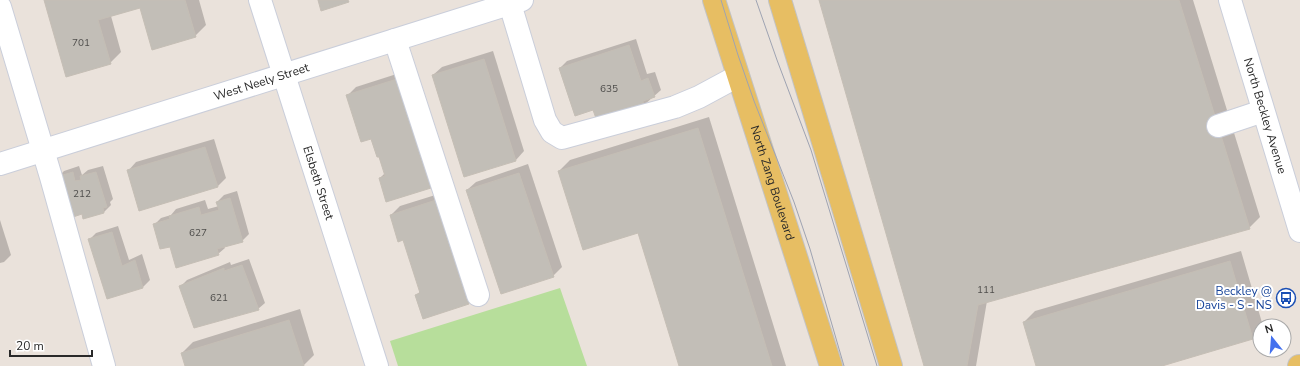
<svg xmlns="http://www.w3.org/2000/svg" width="1300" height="366" font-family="'Nunito Sans',sans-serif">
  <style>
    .green { fill: #b7de9b }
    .shadow { fill: #0003 }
    .building { fill: #c2beb7; stroke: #c5beb5 }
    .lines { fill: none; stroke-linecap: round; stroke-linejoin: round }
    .minor-casing { stroke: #caceda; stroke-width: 24 }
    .major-casing { stroke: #c3c3c3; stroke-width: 24 }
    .minor { stroke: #fff; stroke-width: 22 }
    .major { stroke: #e7be63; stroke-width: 22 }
    .tram { stroke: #9ea3b2; stroke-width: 1 }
    .labels { text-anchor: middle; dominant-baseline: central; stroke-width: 4; stroke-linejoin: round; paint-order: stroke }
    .number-label { font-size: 10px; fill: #4f4e4c }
    .street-label { font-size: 12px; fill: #292929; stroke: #fff }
    .transit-label { font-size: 12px; fill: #164399; stroke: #fff; text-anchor: end }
  </style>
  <rect width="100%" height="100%" fill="#eae2db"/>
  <!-- green -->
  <polygon class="green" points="560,288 587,366 398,366 390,341"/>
  <!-- shadow -->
  <g class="shadow">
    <polygon points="45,0 199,0 206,25 195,36 141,7 111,16 121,52 110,63"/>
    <polygon points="820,0 1193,0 1260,217 1249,228 987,301 976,366 925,366"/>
    <polygon points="636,39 647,74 655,72 661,90 644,105 594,109 560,68 567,61"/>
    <polygon points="493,51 524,151 516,160 433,75 442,67"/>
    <polygon points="406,71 440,178 431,187 387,201 380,178 385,173 372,137 347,96 356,87"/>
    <polygon points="709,117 786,366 680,366 638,232 559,171 570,160"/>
    <polygon points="214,139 226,178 217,187 128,171 136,162"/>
    <polygon points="528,164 562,267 553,276 467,190 476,182"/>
    <polygon points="79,166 82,175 88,170 103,166 113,199 110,202 111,205 104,212 84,218 83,213 57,178 64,171"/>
    <polygon points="237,191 249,234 242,241 224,246 225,248 218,254 171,246 154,225 161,218 171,215 176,209 205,200 208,209 219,206 217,202 224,195"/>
    <polygon points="445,192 478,294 469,303 416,295 421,291 404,239 391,215 400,206"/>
    <polygon points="0,220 11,255 4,262 0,263"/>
    <polygon points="118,226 129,260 142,254 150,280 143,287 107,298 89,240 96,233"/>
    <polygon points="1241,251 1263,326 1260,326 1260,331 1252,338 1158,366 1037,366 1024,322 1035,311"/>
    <polygon points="249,259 265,303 258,309 180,287 187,280 230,262 231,265"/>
    <polygon points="300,309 314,355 303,366 186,366 182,353 193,342"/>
  </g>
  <!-- building -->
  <g class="building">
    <polygon points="44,0 185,0 196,37 152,50 140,8 98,20 111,64 66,77"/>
    <polygon points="318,0 348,0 349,2 321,11"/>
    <polygon points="819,0 1179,0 1250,229 978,305 967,366 924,366"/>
    <polygon points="629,45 641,81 648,78 655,97 643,101 644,106 597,121 593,110 575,116 559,68"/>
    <polygon points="484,59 516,161 464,177 432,75"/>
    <polygon points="397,79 431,188 386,202 379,178 385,176 379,157 377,157 371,139 361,142 346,95"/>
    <polygon points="698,128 772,366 679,366 638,233 583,250 558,171"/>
    <polygon points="205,147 218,187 139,211 127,170"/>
    <polygon points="73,172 75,181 81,180 80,176 96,172 107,207 103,208 104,213 83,219 82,214 67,219 56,177"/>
    <polygon points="519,173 554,277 501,294 466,190"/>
    <polygon points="230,198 243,242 217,249 219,255 176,268 170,247 160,249 153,224 170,219 169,216 199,207 201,215 219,210 216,202"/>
    <polygon points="436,200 469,304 423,319 415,295 420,293 403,240 398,242 390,215"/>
    <polygon points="112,232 122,266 135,260 143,288 107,299 88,239"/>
    <polygon points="1230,261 1253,339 1162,366 1036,366 1023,322"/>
    <polygon points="242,265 259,310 194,328 179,286 224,268 224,271"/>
    <polygon points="289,320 304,366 185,366 181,353"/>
  </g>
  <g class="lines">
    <defs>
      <g id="minor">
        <path id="s1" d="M260,0L377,366"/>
        <path id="s2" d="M1230,0L1300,231"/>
        <polyline points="510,4 545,120 552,132 562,138 675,107 699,97 738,76"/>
        <polyline points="0,7 51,177 104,366"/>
        <polyline points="395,40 478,295"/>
        <polyline points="1218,126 1263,111"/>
        <path id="s3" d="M0,164L522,0"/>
      </g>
      <g id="major">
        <path id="s4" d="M714,0L831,366"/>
        <polyline points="780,0 891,366"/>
        <polyline points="1299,366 1300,366"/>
      </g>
    </defs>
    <!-- minor casing -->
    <use href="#minor" class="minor-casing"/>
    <!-- major casing -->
    <use href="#major" class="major-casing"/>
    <!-- minor -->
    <use href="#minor" class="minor"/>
    <!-- major -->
    <use href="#major" class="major"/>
    <!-- tram -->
    <g class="tram">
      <polyline points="721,0 738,55 754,101 794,202 810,249 844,366"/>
      <polyline points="756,0 777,60 811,150 877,366"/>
    </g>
  </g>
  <!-- icons -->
  <defs>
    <symbol id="bus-ring" viewBox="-11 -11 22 22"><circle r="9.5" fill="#fff" stroke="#1a4fb4" stroke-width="1.5"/><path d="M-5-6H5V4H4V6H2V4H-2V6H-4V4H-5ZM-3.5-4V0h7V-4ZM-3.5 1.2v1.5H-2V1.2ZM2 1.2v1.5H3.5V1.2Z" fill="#1a4fb4"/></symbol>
  </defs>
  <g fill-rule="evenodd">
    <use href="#bus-ring" x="1275" y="287" width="22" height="22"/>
  </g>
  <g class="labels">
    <!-- number labels -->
    <g class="number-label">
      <text x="81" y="43">701</text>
      <text x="609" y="89">635</text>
      <text x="82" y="194">212</text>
      <text x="198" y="233">627</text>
      <text x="986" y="290">111</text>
      <text x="219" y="298">621</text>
    </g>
    <!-- street labels -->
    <g class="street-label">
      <text stroke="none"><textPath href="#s3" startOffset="274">West Neely Street</textPath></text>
      <text stroke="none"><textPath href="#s2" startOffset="121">North Beckley Avenue</textPath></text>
      <text stroke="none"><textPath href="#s1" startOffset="192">Elsbeth Street</textPath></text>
      <text stroke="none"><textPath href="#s4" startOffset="192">North Zang Boulevard</textPath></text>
    </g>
    <!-- transit labels -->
    <g class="transit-label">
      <text x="1272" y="291">Beckley @<tspan x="1272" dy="14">Davis - S - NS</tspan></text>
    </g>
  </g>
  <!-- north arrow -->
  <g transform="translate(1272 338) rotate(343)"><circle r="19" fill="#ffffff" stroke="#a9a9a9"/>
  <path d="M0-3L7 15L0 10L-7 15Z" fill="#4471ee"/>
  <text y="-6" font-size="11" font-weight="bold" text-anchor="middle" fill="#292929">N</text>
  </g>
  <!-- scale -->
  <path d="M10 350v6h82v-6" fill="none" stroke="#292929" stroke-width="2"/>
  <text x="16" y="350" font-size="12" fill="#292929" stroke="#ffffff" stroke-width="3" paint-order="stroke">20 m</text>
</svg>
